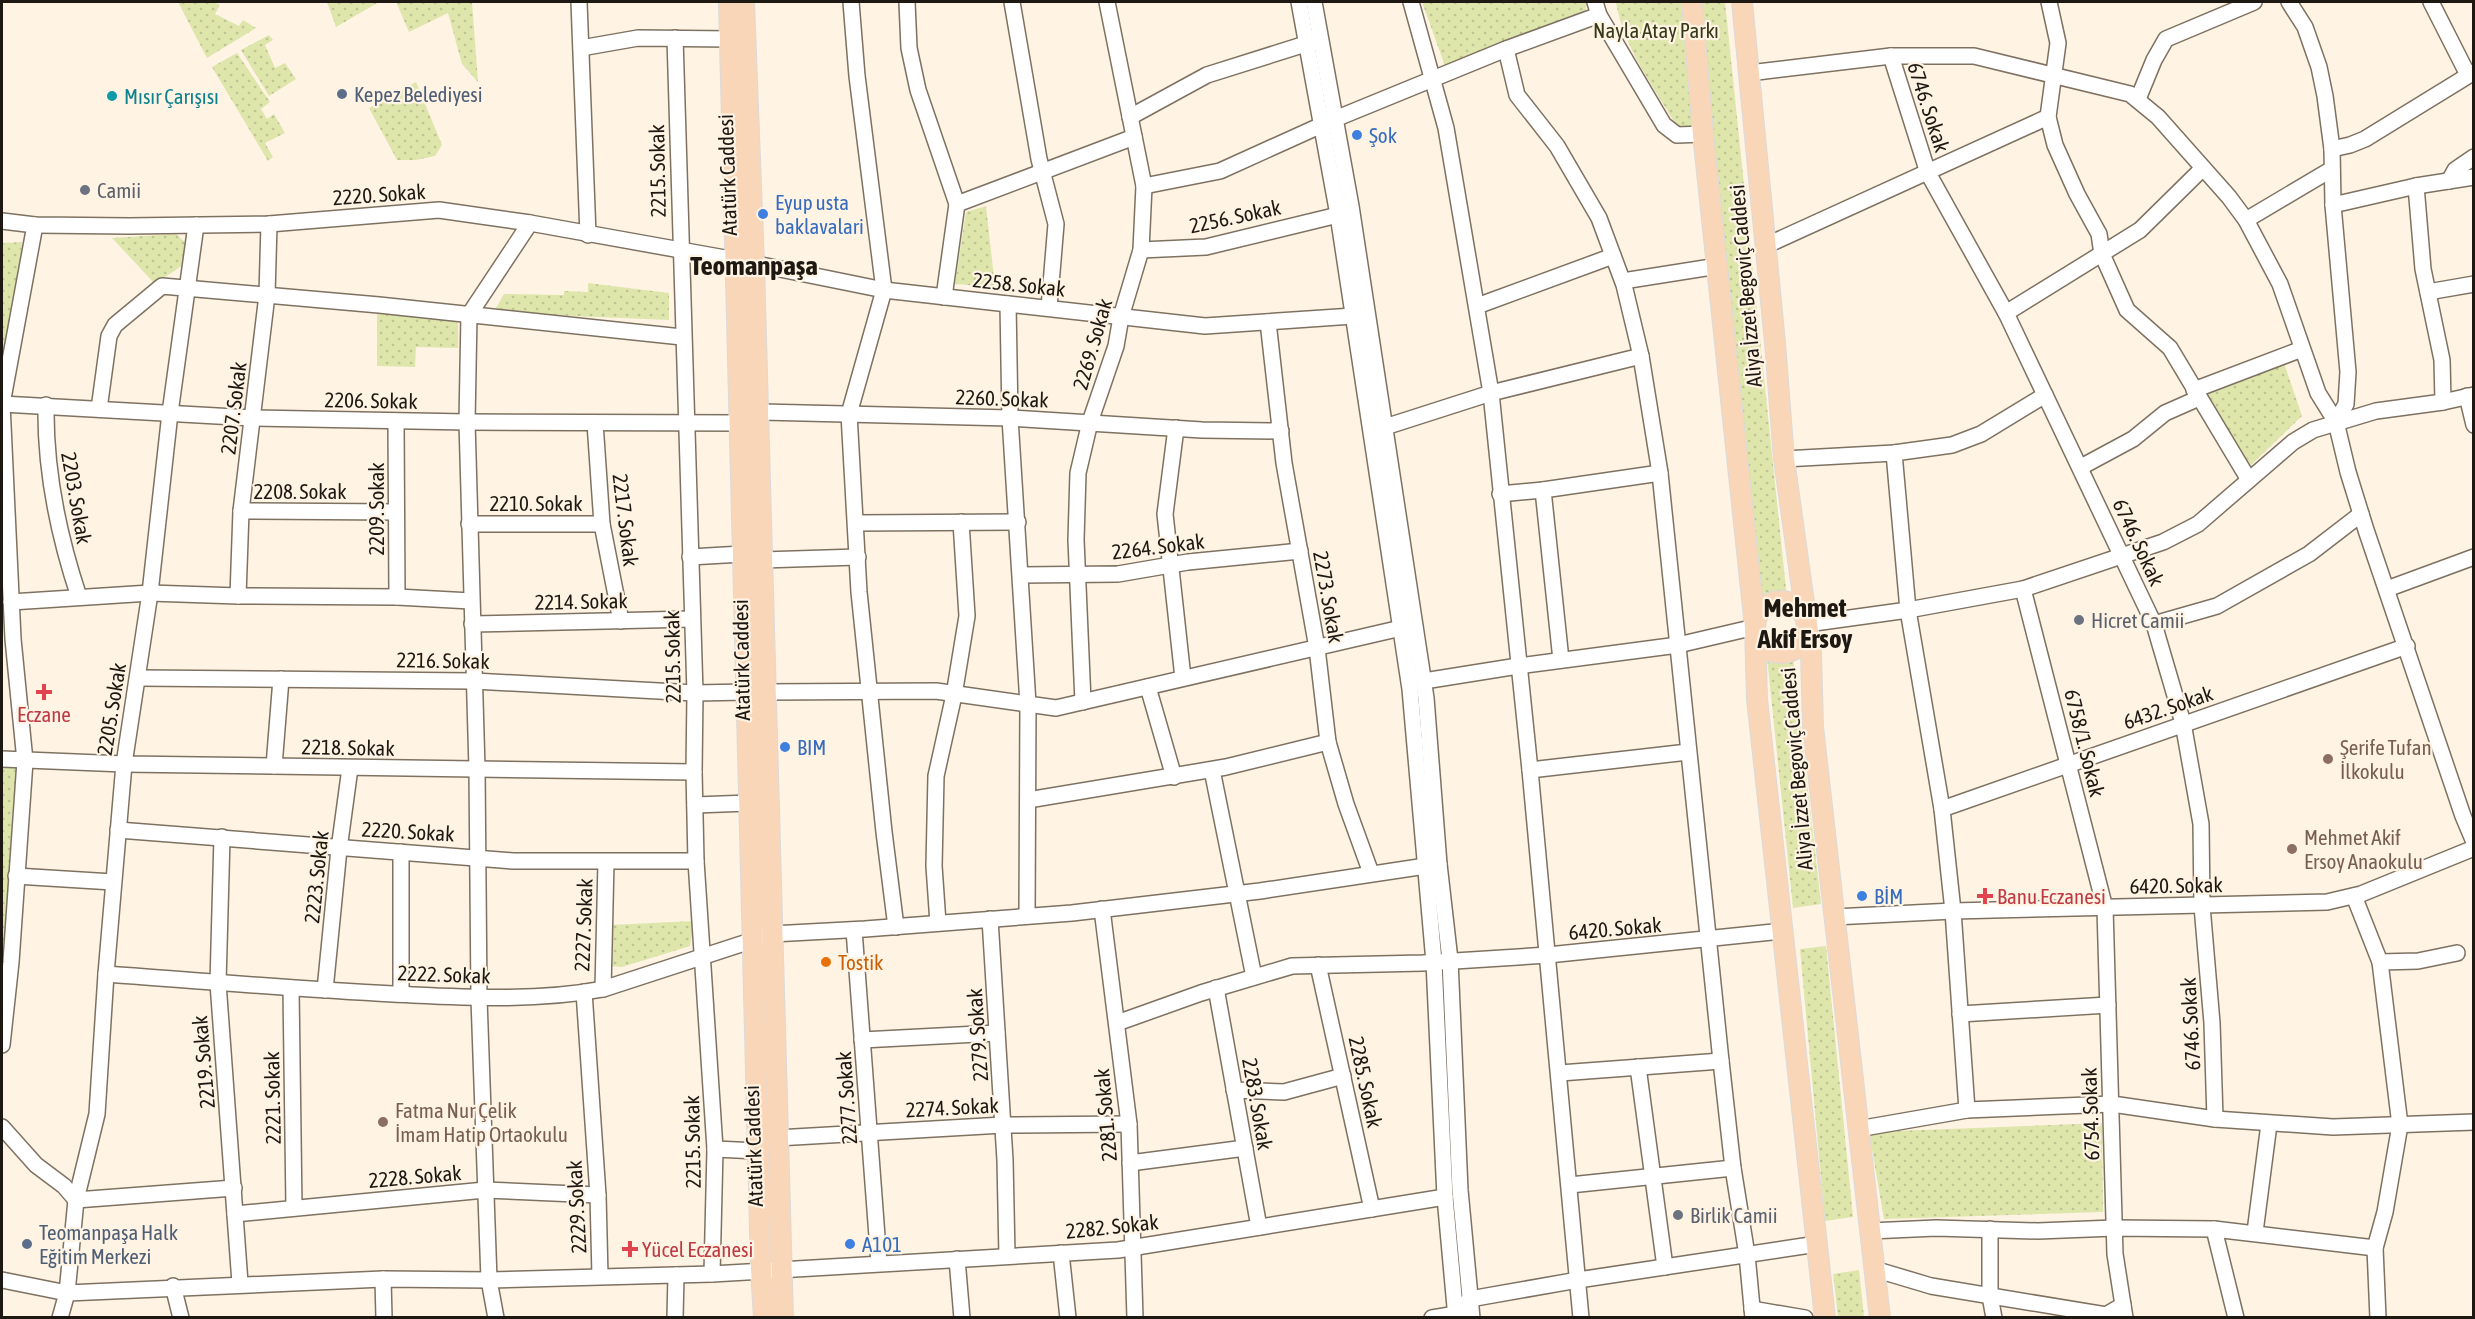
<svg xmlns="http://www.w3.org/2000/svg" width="2475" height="1319" font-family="'Asap Condensed',sans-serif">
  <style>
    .grass { fill: url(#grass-dots) }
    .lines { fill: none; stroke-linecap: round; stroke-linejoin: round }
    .minor-casing { stroke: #7e7161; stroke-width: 18 }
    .major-casing { stroke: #dbdad9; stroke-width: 22 }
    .minor { stroke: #fff; stroke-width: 15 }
    .major { stroke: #fad6b9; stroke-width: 20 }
    .service-dot { fill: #5c6f8a; stroke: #fff3e4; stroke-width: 2 }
    .culture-dot { fill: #0f9aa8; stroke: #fff3e4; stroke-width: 2 }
    .shop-dot { fill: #3f7fe0; stroke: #fff3e4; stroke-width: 2 }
    .worship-dot { fill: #6b7280; stroke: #fff3e4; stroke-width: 2 }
    .health-dot { fill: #e0444e; stroke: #fff3e4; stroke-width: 2 }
    .education-dot { fill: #8d6e63; stroke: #fff3e4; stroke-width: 2 }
    .food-dot { fill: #e8710a; stroke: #fff3e4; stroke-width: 2 }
    .labels { text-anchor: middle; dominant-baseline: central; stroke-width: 4.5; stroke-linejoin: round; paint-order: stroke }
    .park-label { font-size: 21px; fill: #353816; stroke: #fff3e4 }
    .service-label { font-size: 21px; fill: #4e5e75; stroke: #fff3e4; text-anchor: start }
    .culture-label { font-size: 21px; fill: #0d838f; stroke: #fff3e4; text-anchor: start }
    .street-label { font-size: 21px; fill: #1d1811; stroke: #fff3e4 }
    .shop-label { font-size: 21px; fill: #366cbe; stroke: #fff3e4; text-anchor: start }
    .worship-label { font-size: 21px; fill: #5b616d; stroke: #fff3e4; text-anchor: start }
    .health-label { font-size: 21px; fill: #be3a42; stroke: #fff3e4; text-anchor: start }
    .education-label { font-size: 21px; fill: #785e54; stroke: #fff3e4; text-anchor: start }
    .food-label { font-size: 21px; fill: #c56008; stroke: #fff3e4; text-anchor: start }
    .district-label { font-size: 27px; font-weight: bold; fill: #1d1811; stroke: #fff3e4 }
  </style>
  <defs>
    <pattern id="grass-dots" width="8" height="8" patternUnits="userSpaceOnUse" patternTransform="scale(1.5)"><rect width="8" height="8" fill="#dee6ac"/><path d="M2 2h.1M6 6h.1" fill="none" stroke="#bec593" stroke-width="1.8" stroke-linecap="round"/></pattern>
  </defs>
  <rect width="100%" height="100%" fill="#fff3e4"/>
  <!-- grass -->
  <g class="grass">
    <polygon points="178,2 214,2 220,5 215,14 239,26 243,20 256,28 207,58"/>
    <polygon points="327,2 379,2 336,27"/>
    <polygon points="396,2 472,2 478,82 462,64 448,13 409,32"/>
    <polygon points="1422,2 1586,2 1586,13 1445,66"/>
    <path d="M1616,2H1681L1693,129L1678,128C1655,89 1623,47 1616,2Z"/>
    <polygon points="1701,2 1725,2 1788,608 1762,612 1731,325"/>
    <polygon points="269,35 273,40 265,45 275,68 285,63 296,79 269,96 241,50"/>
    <polygon points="237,53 270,102 261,109 267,119 274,114 285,133 265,143 273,157 268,161 212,67"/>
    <polygon points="416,82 442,145 435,156 416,160 397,160 369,108"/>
    <polygon points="986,206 995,287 955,284 966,212"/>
    <polygon points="176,234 186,243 183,265 155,284 112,238"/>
    <polygon points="22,242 19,286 2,366 2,243"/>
    <polygon points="588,283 669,293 669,320 502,313 496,308 504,294 564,295 564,291 588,292"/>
    <polygon points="377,312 458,319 458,348 416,347 415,367 377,366"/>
    <polygon points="2284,363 2302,416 2251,465 2204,393"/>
    <polygon points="1767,657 1793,657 1821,904 1793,908"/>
    <polygon points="2,765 16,767 4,947 2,945"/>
    <polygon points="694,921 690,946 622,967 610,966 610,925"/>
    <polygon points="1826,946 1853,1217 1825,1221 1800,949"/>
    <polygon points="2102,1123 2103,1212 1884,1219 1869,1132"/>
    <polygon points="1859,1270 1864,1317 1838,1317 1833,1274"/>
  </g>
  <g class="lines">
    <defs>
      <g id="minor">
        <polyline points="579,2 588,235"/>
        <polyline points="851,2 857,76 884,290 849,414 859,592 884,832 896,927"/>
        <polyline points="907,2 909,48 918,90 957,204 944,297"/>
        <polyline points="1012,2 1039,159 1056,224 1049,308"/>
        <polyline points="1299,2 1338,215 1410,689 1434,962 1445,1197 1456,1318"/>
        <polyline points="1314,2 1351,206 1426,698 1439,864 1450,960 1460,1190 1472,1318"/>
        <polyline points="1595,2 1599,15 1664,125 1677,135 1703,134"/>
        <polyline points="2049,2 2058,43 2048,117 2055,145 2077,194 2099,234 2102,254 2127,310 2170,348 2249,480"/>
        <polyline points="2289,2 2305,27 2319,67 2325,96 2332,149 2333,205 2348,372 2346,404 2336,422"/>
        <polyline points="2431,2 2468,75"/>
        <polyline points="675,38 695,693 694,772 696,861 715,1149 712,1274"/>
        <polyline points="581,48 638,38 731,39"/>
        <polyline points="1506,49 1517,95 1557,146 1599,218 1624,285 1641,356"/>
        <polyline points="1891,56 1928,173 2006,313 2154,624 2183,723 2201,824 2202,906 2212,1023 2215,1119"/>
        <polyline points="1749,73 1891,56 1974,56 2130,94 2158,117 2229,197 2246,220 2280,284 2318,393 2336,422 2348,472 2366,530 2463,816 2474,842"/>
        <polyline points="2138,99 2154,60 2166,39 2254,2"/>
        <polyline points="1130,117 1207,75 1315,41"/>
        <polyline points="2332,149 2350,145 2365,139 2474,72"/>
        <polyline points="2449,181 2455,170 2474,157"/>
        <polyline points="1144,186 1220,171 1335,119 1506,49 1599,15"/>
        <polyline points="2416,186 2423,269 2442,360 2443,402"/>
        <polyline points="957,204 1134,137"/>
        <polyline points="2333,205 2416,186 2474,177"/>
        <polyline points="2246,220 2332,169"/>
        <polyline points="2,221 35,225 129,226 269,224 439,210 530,223 736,260 884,290 1008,304 1205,326 1353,316"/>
        <polyline points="1765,246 2048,117"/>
        <polyline points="1141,250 1206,247 1338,215"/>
        <polyline points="1623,281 1718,266"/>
        <polyline points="2428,292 2474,284"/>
        <polyline points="1008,304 1010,418 1028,704 1027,916"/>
        <polyline points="1477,306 1613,256"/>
        <polyline points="2006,313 2140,230 2203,168"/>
        <polyline points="1268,322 1284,463 1317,648 1328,742 1346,804 1371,873"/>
        <polyline points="2194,390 2302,349"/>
        <polyline points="2467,396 2474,425"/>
        <polyline points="2,404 253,418 467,422 739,423"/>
        <path d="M46,405C45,471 58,534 79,597"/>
        <polyline points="99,409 109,336 115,325 162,286 379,305 682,337"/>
        <polyline points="758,412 1010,418 1202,430 1281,431"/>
        <polyline points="396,421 397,597"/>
        <polyline points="595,423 602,524 621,621"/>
        <polyline points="1385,427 1491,393 1446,128 1411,2"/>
        <polyline points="1176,428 1165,514 1183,678"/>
        <polyline points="1894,453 1908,610 1942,809 1953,911 1967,1110"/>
        <polyline points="1784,459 1894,453 1952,445 1981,434 2045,395"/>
        <polyline points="2081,467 2133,439 2165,413 2199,398"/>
        <polyline points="1543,490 1561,660"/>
        <polyline points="1500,494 1543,490 1660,473"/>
        <polyline points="241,511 396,512"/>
        <polyline points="856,523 1018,522"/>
        <polyline points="469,524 602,524"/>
        <polyline points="690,557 742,554"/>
        <polyline points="762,560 858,557"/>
        <polyline points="1021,575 1118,574 1188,562 1300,551"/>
        <polyline points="2023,589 2105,908 2115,1254 2125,1318"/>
        <polyline points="2387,589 2474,557"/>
        <polyline points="238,596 241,511 267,295 269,224"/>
        <polyline points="11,602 150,593 238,596 397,597 471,601"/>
        <polyline points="472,624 692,619"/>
        <polyline points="1807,624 1908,610 2023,589 2163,542 2198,524 2293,442 2313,430 2376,411 2443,402 2474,395"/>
        <polyline points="2154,624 2217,606 2309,554 2361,514"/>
        <polyline points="138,678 474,681 695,693 747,692"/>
        <polyline points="1424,681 1518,666 1678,645 1755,627"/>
        <polyline points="1148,687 1174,777"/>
        <polyline points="766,692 936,691 1056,708 1401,628"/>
        <polyline points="1083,702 1076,540 1078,473 1090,422 1116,346 1121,317 1141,250 1144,186 1107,2"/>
        <polyline points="2,759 124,764 694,772"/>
        <polyline points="274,766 281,679"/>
        <polyline points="1212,770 1254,977"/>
        <polyline points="1530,770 1688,752"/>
        <polyline points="1028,800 1226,767 1328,742"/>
        <polyline points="695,805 749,803"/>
        <polyline points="1942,809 2407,646"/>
        <polyline points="118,830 513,861 696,861"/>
        <polyline points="222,837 218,983 240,1283"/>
        <polyline points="401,852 401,994"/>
        <polyline points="16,876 113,882"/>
        <polyline points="2354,896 2380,962 2400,1125 2385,1212 2375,1248 2378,1318"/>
        <polyline points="1102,909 1129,1124 1135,1318"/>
        <polyline points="1834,917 1953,911 2327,902 2361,894 2474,848"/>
        <polyline points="990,919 1005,1160 1007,1256"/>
        <polyline points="938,923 934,866 936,776 954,695 967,616 961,522"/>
        <polyline points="854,930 879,1263"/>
        <polyline points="2380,962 2418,961 2457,953"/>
        <polyline points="1318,965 1372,1209"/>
        <path d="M106,974C201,981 297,989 393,994C462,997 534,1002 603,989L772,934L865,929L1072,913L1260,891L1439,864"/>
        <polyline points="291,988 294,1208"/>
        <polyline points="1216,988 1259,1227"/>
        <polyline points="603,989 606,862"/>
        <polyline points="325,990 339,849 350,768"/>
        <polyline points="584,992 598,1195 600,1276"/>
        <polyline points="1960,1014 2108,1005"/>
        <polyline points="1117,1023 1201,993 1292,966 1423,963 1548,955 1783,931"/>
        <polyline points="862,1040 997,1033"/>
        <polyline points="2,1045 11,962 25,761 13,639 2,404 35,225"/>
        <polyline points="1638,1067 1665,1267"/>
        <polyline points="1560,1073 1721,1061"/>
        <polyline points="1234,1090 1284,1092 1343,1076"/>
        <polyline points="2,1127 36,1165 64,1186 76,1200 234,1188"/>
        <polyline points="1858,1129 1967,1110 2112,1104 2215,1119 2333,1127 2474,1122"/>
        <polyline points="777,1138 1003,1125 1129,1124"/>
        <polyline points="715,1149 758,1151"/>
        <polyline points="1130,1163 1245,1148"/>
        <polyline points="1570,1185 1733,1168"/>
        <polyline points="235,1214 485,1190 598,1195"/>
        <polyline points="1990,1229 1990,1296 1994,1318"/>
        <polyline points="2214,1229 2236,1318"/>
        <polyline points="1870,1231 1936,1228 2038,1231 2114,1228 2214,1229 2375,1248"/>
        <polyline points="2255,1232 2269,1124"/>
        <polyline points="1061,1253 1068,1318"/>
        <polyline points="957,1259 962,1318"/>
        <polyline points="1874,1269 1931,1286 2106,1315 2123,1305"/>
        <polyline points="383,1279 384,1318"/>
        <polyline points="2,1280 67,1293 383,1279 489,1280 712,1274 1118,1250 1445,1197"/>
        <polyline points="173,1286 181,1318"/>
        <polyline points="1752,1309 1805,1318"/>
        <polyline points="60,1318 67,1293 76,1200 97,1114 106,974 124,764 150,593 170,413 196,225"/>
        <polyline points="496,1318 489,1280 479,999 477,769 467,422 469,315 530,223"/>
        <polyline points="675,1318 676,1275"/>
        <polyline points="1432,1318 1456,1314 1470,1299 1578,1280 1817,1244"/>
        <polyline points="1581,1318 1530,770 1491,393 1641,356 1660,473 1721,1061 1733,1168 1747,1255 1753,1318"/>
      </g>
      <g id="major">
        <polyline points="729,2 761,1269 764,1318"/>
        <polyline points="744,2 754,265 783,1318"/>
        <polyline points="1692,2 1703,134 1755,627 1757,699 1825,1318"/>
        <polyline points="1742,2 1775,343 1784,459 1811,653 1813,727 1880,1318"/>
        <circle cx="1781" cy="627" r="26"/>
      </g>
    </defs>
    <!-- minor casing -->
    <use href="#minor" class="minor-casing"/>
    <!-- major casing -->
    <use href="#major" class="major-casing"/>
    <!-- minor -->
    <use href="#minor" class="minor"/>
    <!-- major -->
    <use href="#major" class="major"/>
  </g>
  <!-- markers -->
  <g class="service-dot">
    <circle cx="342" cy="94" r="6"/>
    <circle cx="27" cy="1244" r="6"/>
  </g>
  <circle class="culture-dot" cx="112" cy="96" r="6"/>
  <g class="shop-dot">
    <circle cx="1357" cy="135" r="6"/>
    <circle cx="763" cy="214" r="6"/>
    <circle cx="785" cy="747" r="6"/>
    <circle cx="1862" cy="896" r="6"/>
    <circle cx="850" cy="1244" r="6"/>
  </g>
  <g class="worship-dot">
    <circle cx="85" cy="190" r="6"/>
    <circle cx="2079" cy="620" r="6"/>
    <circle cx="1678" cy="1215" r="6"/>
  </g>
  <g class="health-dot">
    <path d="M41 683h6v6h6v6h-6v6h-6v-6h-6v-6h6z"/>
    <path d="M1982 887h6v6h6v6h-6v6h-6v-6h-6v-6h6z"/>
    <path d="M627 1240h6v6h6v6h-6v6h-6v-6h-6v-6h6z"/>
  </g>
  <g class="education-dot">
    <circle cx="2328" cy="759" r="6"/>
    <circle cx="2292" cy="849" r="6"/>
    <circle cx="383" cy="1122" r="6"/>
  </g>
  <circle class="food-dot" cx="826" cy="962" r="6"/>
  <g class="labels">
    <!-- park labels -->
    <g class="park-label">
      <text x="1656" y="30">Nayla Atay Parkı</text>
    </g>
    <!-- service labels -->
    <g class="service-label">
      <text x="354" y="94">Kepez Belediyesi</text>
      <text x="39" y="1232">Teomanpaşa Halk<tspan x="39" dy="24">Eğitim Merkezi</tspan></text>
    </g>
    <!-- culture labels -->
    <g class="culture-label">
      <text x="124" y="96">Mısır Çarışısı</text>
    </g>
    <!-- street labels -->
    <g class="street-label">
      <text transform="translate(1929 107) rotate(72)">6746. Sokak</text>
      <text transform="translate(657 171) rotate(-91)">2215. Sokak</text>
      <text transform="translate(727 175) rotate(-92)">Atatürk Caddesi</text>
      <text transform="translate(379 194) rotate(-4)">2220. Sokak</text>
      <text transform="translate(1235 216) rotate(-12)">2256. Sokak</text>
      <text transform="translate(1019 284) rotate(6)">2258. Sokak</text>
      <text transform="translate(1745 286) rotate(-95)">Aliya İzzet Begoviç Caddesi</text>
      <text transform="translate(1092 344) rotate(-74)">2269. Sokak</text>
      <text transform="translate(1002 398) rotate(2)">2260. Sokak</text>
      <text transform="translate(371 400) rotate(1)">2206. Sokak</text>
      <text transform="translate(233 408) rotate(-83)">2207. Sokak</text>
      <text x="300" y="491">2208. Sokak</text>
      <text transform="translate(77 498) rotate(80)">2203. Sokak</text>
      <text x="536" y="503">2210. Sokak</text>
      <text transform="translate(376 509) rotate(-90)">2209. Sokak</text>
      <text transform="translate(626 520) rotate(83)">2217. Sokak</text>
      <text transform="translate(2139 542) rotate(65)">6746. Sokak</text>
      <text transform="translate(1158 546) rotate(-7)">2264. Sokak</text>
      <text transform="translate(1329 597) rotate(80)">2273. Sokak</text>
      <text transform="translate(581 601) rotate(-1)">2214. Sokak</text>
      <text transform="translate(672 657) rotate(-91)">2215. Sokak</text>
      <text transform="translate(443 660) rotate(1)">2216. Sokak</text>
      <text transform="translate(741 660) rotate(-91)">Atatürk Caddesi</text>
      <text transform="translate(2168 707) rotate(-19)">6432. Sokak</text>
      <text transform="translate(111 709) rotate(-81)">2205. Sokak</text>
      <text transform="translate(2085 743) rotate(76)">6758/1. Sokak</text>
      <text transform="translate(348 747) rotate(1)">2218. Sokak</text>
      <text transform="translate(1796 769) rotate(-95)">Aliya İzzet Begoviç Caddesi</text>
      <text transform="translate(408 831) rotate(3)">2220. Sokak</text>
      <text transform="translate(316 877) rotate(-84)">2223. Sokak</text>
      <text transform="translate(2176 885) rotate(-1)">6420. Sokak</text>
      <text transform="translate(583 925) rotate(-88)">2227. Sokak</text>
      <text transform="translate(1615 928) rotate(-5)">6420. Sokak</text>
      <text transform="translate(444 974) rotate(2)">2222. Sokak</text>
      <text transform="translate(2190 1024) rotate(-93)">6746. Sokak</text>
      <text transform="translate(977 1035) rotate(-94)">2279. Sokak</text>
      <text transform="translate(203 1062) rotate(-95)">2219. Sokak</text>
      <text transform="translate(1366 1082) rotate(78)">2285. Sokak</text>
      <text transform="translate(272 1098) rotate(-91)">2221. Sokak</text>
      <text transform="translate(846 1098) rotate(-94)">2277. Sokak</text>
      <text transform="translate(1258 1104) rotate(80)">2283. Sokak</text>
      <text transform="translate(952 1107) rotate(-3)">2274. Sokak</text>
      <text transform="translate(2090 1114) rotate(-92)">6754. Sokak</text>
      <text transform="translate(1105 1115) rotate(-95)">2281. Sokak</text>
      <text transform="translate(692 1142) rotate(-91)">2215. Sokak</text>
      <text transform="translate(753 1146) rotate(-92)">Atatürk Caddesi</text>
      <text transform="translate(415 1176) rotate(-5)">2228. Sokak</text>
      <text transform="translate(576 1207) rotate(-93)">2229. Sokak</text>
      <text transform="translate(1112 1226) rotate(-6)">2282. Sokak</text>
    </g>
    <!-- shop labels -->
    <g class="shop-label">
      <text x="1369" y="135">Şok</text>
      <text x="775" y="202">Eyup usta<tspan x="775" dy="24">baklavalari</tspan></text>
      <text x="797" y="747">BIM</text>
      <text x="1874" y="896">BİM</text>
      <text x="862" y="1244">A101</text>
    </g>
    <!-- worship labels -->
    <g class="worship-label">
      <text x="97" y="190">Camii</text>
      <text x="2091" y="620">Hicret Camii</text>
      <text x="1690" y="1215">Birlik Camii</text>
    </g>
    <!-- health labels -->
    <g class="health-label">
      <text x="44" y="714" text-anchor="middle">Eczane</text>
      <text x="1997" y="896">Banu Eczanesi</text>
      <text x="642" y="1249">Yücel Eczanesi</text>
    </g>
    <!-- education labels -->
    <g class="education-label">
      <text x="2340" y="747">Şerife Tufan<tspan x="2340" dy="24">İlkokulu</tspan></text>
      <text x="2304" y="837">Mehmet Akif<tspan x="2304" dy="24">Ersoy Anaokulu</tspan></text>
      <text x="395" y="1110">Fatma Nur Çelik<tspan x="395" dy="24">İmam Hatip Ortaokulu</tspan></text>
    </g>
    <!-- food labels -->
    <g class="food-label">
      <text x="838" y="962">Tostik</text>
    </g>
    <!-- district labels -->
    <g class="district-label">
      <text x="754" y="265">Teomanpaşa</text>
      <text x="1805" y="607">Mehmet<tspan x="1805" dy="31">Akif Ersoy</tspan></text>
    </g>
  </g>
  <!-- border -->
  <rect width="2475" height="1319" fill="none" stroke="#1d1811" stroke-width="6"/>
</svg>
